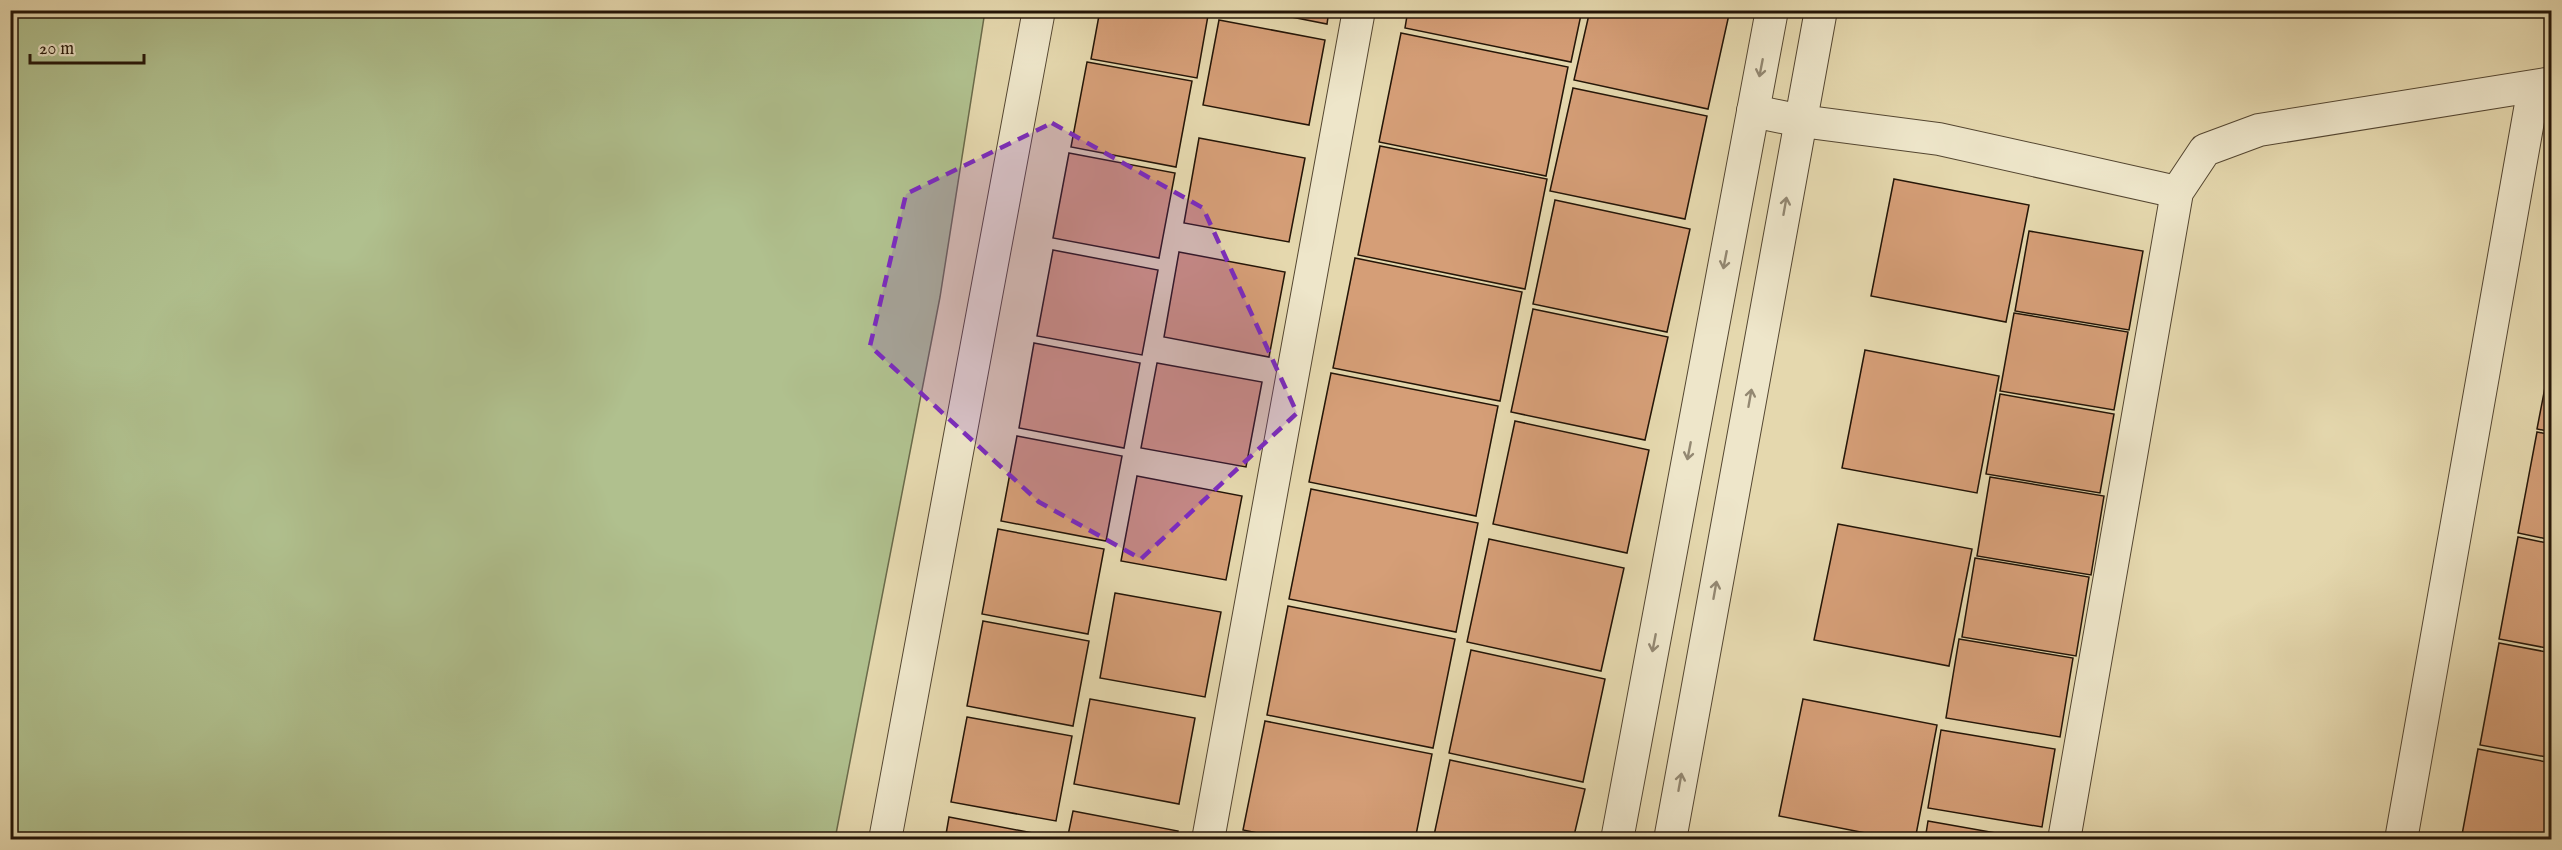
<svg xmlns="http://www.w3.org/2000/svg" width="2562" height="850" font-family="'IM FELL English',serif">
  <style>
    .green { fill: #b0c08e; stroke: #6a6a4a; stroke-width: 1.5 }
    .building { fill: #d59e77; stroke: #241507; stroke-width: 1.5 }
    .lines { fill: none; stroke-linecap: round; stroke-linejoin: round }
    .minor-casing { stroke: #544631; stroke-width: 34 }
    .minor { stroke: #eee6ca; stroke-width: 32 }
    .oneway { stroke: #938872 }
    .marked { fill: #7b2cbf; fill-opacity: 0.2; stroke: #7b2cbf; stroke-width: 4.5; stroke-dasharray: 12 8; stroke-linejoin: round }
  </style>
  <rect width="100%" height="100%" fill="#e5d8ae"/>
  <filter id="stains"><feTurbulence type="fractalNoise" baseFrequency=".00333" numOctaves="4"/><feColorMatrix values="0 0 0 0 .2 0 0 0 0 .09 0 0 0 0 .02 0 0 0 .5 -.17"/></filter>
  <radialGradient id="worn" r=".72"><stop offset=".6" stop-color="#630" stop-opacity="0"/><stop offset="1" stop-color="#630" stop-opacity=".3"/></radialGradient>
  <!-- green -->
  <polygon class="green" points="10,11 985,11 940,297 835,839 11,839"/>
  <!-- building -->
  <g class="building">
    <polygon points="1100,10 1209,10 1197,78 1091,59"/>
    <polygon points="1256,10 1329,10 1327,24"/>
    <polygon points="1408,10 1582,10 1571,62 1405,28"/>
    <polygon points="1590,10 1730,10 1708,109 1574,80"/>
    <polygon points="1219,20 1325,40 1309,125 1203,105"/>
    <polygon points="1401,33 1568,67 1546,176 1379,142"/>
    <polygon points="1087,62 1192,81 1176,167 1071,147"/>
    <polygon points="1573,88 1707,116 1685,219 1550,191"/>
    <polygon points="1199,138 1305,158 1289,242 1184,223"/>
    <polygon points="1380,146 1547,179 1525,289 1358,255"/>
    <polygon points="1069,153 1175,173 1159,258 1053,238"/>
    <polygon points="1894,179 2029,205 2006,322 1871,296"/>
    <polygon points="1555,200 1690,229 1667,332 1533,304"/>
    <polygon points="2029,231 2143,251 2129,330 2015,311"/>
    <polygon points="1053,250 1158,270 1142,355 1037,336"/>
    <polygon points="1179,252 1285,272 1269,357 1164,337"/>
    <polygon points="1355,258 1522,292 1500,401 1333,368"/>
    <polygon points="1533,309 1668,337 1645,440 1511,412"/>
    <polygon points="2014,313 2128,332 2114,410 2000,391"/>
    <polygon points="1034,343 1140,363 1124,448 1019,428"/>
    <polygon points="1865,350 1999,376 1977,493 1842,468"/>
    <polygon points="2552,351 2552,432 2537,429"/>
    <polygon points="1157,363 1262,382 1246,467 1141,448"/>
    <polygon points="1331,373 1498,406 1476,516 1309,482"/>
    <polygon points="2000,394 2114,414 2100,493 1986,474"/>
    <polygon points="1515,421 1649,450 1627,553 1493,524"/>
    <polygon points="2537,432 2552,435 2552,540 2518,533"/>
    <polygon points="1017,436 1122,456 1106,541 1001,521"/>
    <polygon points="1137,476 1242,496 1226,580 1121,561"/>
    <polygon points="1990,477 2104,496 2091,575 1977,556"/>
    <polygon points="1311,489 1478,523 1456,632 1289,599"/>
    <polygon points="1838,524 1972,549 1949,666 1814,640"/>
    <polygon points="998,529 1104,549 1088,634 982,614"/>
    <polygon points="2518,537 2552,544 2552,649 2499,639"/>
    <polygon points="1489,539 1624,568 1601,671 1467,642"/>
    <polygon points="1975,558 2089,577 2076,656 1962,637"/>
    <polygon points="1115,593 1221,612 1205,697 1100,678"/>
    <polygon points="1288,606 1455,639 1433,748 1267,715"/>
    <polygon points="983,621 1089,641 1073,726 967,706"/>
    <polygon points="1959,639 2073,658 2060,737 1946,718"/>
    <polygon points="2499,643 2552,653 2552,758 2480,745"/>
    <polygon points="1471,650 1605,679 1583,782 1449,753"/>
    <polygon points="1090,699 1195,718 1179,804 1074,784"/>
    <polygon points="1803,699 1937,725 1915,840 1901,840 1779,816"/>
    <polygon points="967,717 1072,736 1056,821 951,802"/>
    <polygon points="1265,721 1432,754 1415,840 1292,840 1243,830"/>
    <polygon points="1941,730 2055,749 2042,827 1928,808"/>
    <polygon points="2478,749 2552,763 2552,840 2461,840"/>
    <polygon points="1450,760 1585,789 1573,840 1433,840"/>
    <polygon points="1073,811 1178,831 1176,840 1067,840"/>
    <polygon points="949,817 1054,837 1053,840 945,840"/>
    <polygon points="1928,821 2036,840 1925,840"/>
  </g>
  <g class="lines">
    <defs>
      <g id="minor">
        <polyline points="1753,111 1801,121 1939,139 2177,192"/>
        <polyline points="885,840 1039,10"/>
        <polyline points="1208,840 1359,10"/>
        <polyline points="1617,840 1772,10"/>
        <polyline points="1670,840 1821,10"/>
        <polyline points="2064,840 2177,192 2205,150 2259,130 2552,83"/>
        <polyline points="2401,840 2534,87"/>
      </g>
    </defs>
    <!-- minor casing -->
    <use href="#minor" class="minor-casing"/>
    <!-- minor -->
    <use href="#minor" class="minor"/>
  </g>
  <!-- one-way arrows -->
  <defs><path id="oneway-shaft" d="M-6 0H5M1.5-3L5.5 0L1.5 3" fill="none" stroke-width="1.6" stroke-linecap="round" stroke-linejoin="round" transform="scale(1.5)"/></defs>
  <g class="oneway">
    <use href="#oneway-shaft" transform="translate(1761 68) rotate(101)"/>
    <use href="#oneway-shaft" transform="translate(1785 206) rotate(-80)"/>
    <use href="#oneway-shaft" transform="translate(1725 260) rotate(101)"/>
    <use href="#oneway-shaft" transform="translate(1750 398) rotate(-80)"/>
    <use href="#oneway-shaft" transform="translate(1689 451) rotate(101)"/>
    <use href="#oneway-shaft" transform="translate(1715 590) rotate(-80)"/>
    <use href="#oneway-shaft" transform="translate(1654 643) rotate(101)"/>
    <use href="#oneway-shaft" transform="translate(1680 782) rotate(-80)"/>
  </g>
  <!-- marked area -->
  <path class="marked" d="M1052,123L1203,208L1297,413L1141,559L1039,502L870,346L906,194Z"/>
  <!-- margin -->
  <rect width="2562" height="850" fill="none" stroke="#e5d8ae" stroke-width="36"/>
  <rect x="12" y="12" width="2538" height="826" fill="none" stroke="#241507" stroke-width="3"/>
  <rect x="18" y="18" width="2526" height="814" fill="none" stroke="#241507" stroke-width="1.5"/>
  <!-- scale -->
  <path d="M30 54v9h114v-9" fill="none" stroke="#241507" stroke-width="3"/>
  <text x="39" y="54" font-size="18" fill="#241507" stroke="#eee6ca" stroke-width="4.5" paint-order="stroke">20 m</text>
  <rect width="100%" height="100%" filter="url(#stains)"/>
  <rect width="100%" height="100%" fill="url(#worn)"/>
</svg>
